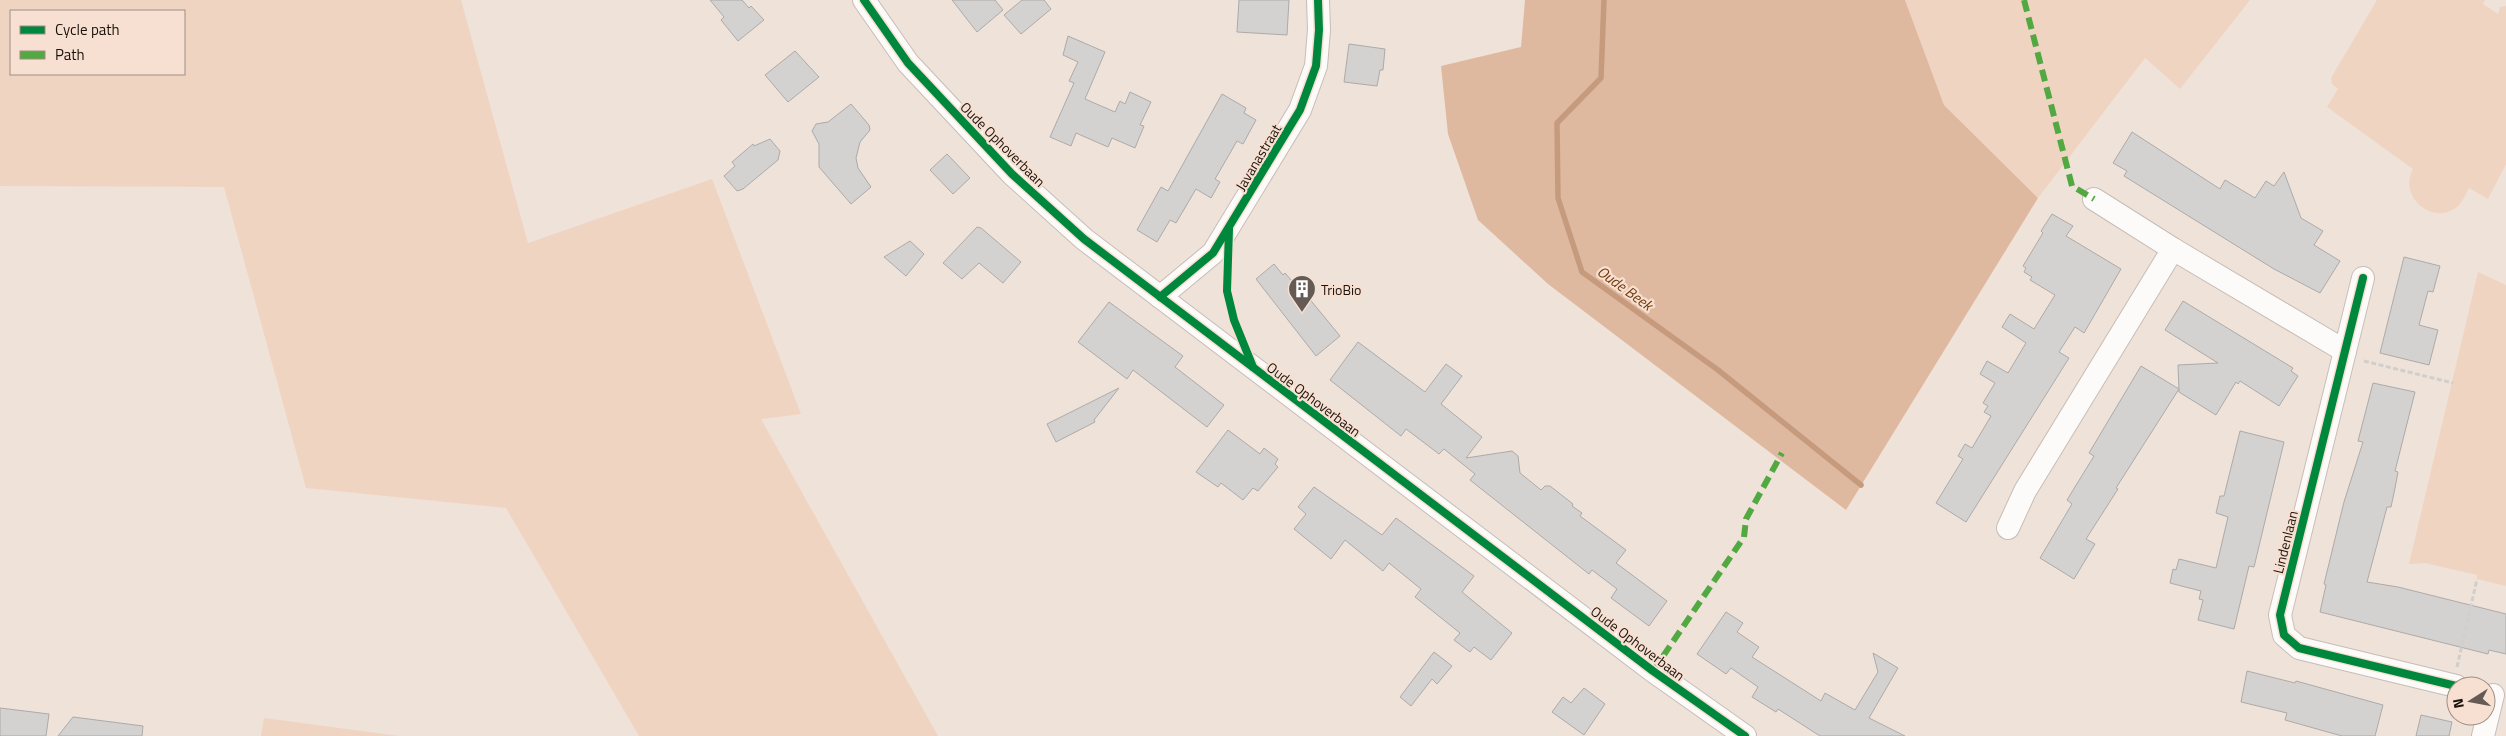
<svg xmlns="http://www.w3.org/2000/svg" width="2506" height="736" font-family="'Titillium Web',sans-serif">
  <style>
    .green { fill: #f0d4c2; fill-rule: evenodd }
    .forest { fill: #dfb99f }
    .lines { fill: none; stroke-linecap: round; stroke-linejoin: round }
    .stream { stroke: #c69a7d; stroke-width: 5.5 }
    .building { fill: #d4d2d1; stroke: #acaaa9 }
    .minor-casing { stroke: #c7bdb6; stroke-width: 24 }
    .path { stroke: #d1cecb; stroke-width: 3; stroke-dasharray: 5 2.5; stroke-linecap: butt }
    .minor { stroke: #fdfbf9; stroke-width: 22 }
    .quiet { stroke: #52a841; stroke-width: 6; stroke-dasharray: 12 6; stroke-linecap: butt }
    .cycleway-casing { stroke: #f7e0d1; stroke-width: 11 }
    .cycleway { stroke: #00873e; stroke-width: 8 }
    .labels { text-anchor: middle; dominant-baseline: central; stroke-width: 4.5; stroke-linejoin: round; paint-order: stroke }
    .street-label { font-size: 14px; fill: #1a120d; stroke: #f7e0d1 }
    .poi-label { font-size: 14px; fill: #1a120d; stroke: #f7e0d1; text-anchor: start }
    .water-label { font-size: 15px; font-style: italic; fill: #713a0d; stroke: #f7e0d1 }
  </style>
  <rect width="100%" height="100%" fill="#efe2d9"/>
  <!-- green -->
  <g class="green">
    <path d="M0,0H461L528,243L712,179L801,414L761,419L938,736H639L506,508L306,488L224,187L0,186ZM11,11H184V74H11Z"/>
    <polygon points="1905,0 2250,0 2180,89 2145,58 2038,198 1944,105"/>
    <path d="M2377,0H2485L2483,4L2498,14L2500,7L2506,6V164L2488,199L2469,188C2466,193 2463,201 2459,205C2436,228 2397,198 2413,169L2327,107L2338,89L2332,84L2331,78Z"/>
    <polygon points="2478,272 2506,285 2506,586 2477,579 2477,575 2425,563 2409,564"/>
    <polygon points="264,718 399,736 261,736"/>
  </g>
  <!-- forest -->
  <polygon class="forest" points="1525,0 1905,0 1944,105 2038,198 1846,510 1548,284 1478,220 1448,134 1441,66 1521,47"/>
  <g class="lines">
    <!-- stream -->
    <polyline class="stream" points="1604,0 1601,78 1557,123 1558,198 1582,272 1718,370 1861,485"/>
  </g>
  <!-- building -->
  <g class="building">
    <polygon points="710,0 742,0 749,8 751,6 764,20 738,41 721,20 724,17"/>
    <polygon points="952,0 995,0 1003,10 977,32"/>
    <polygon points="1022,0 1044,0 1051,9 1021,34 1004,15"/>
    <polygon points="1239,0 1289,0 1287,35 1237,32"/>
    <polygon points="1068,36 1105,52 1085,99 1115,112 1120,101 1125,104 1130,92 1151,102 1140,125 1144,126 1135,148 1112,138 1108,147 1076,133 1071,146 1050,137 1074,83 1069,81 1078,62 1063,55"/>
    <polygon points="1349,44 1385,49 1383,70 1380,70 1377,86 1344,82"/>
    <polygon points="795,51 819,77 788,102 765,75"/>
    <polygon points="1222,94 1246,108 1244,113 1256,120 1243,144 1237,141 1215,179 1220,182 1211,198 1196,189 1176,223 1170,220 1157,242 1137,230 1161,187 1168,191"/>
    <polygon points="851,104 869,125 870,130 860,142 856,158 858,168 871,187 851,204 819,167 819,144 812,131 816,124 828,122"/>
    <polygon points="2132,132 2220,189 2225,180 2255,198 2266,181 2274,186 2284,172 2301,218 2323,231 2314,245 2340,261 2320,293 2274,269 2124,176 2127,171 2113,163"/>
    <polygon points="770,139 780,151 778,160 743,189 737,191 724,176 735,166 732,162 753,144 754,146"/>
    <polygon points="947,154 970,178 953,194 930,170"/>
    <polygon points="2052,214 2073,226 2066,236 2121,269 2084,333 2075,327 2059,352 2069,358 1966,522 1936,503 1963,459 1958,456 1965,444 1972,448 1991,416 1984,412 1988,406 1983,403 1995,383 1980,374 1987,361 2008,373 2026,343 2002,327 2010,314 2034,329 2055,295 2030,280 2032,277 2024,272 2026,268 2023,266 2043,233 2041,231"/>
    <polygon points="977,227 981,228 1021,262 1003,283 979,263 962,279 943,263"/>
    <polygon points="910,241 924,254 906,276 884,257"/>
    <polygon points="2404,257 2440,266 2433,292 2428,291 2419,325 2438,330 2429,365 2380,353"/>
    <polygon points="1274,264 1283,275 1285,273 1292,281 1294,280 1340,336 1316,356 1256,279"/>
    <polygon points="2183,301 2293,368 2291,371 2298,376 2279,406 2240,381 2238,384 2236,382 2216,415 2179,392 2178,365 2218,363 2165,330"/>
    <polygon points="1109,302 1183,356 1175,367 1224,405 1207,427 1133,370 1127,379 1078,342"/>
    <polygon points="1358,342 1425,392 1446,364 1462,376 1441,404 1482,437 1466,458 1512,451 1518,456 1520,473 1541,490 1545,486 1550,486 1573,504 1572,506 1582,513 1580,516 1626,550 1616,563 1667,601 1649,626 1611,598 1617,589 1592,570 1589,574 1470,480 1475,474 1444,449 1439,454 1406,429 1401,436 1330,380"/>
    <polygon points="2141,366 2179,389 2116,488 2118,489 2086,539 2095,544 2074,579 2040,558 2072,504 2067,500 2094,456 2089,453"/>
    <polygon points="2373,383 2415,392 2395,471 2398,472 2395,488 2391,507 2387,507 2367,582 2398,587 2506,614 2506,654 2489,650 2488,654 2320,612 2326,585 2324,584 2344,502 2363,442 2358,441"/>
    <polygon points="1119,388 1094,420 1095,422 1056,442 1047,424"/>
    <polygon points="1228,430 1260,454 1264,448 1278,459 1275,464 1278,467 1258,491 1253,488 1243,500 1221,483 1218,487 1196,472"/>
    <polygon points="2240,431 2284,442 2254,567 2249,566 2234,629 2198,620 2203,600 2199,599 2201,591 2170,583 2173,569 2176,570 2179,559 2216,568 2228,517 2216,513 2220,496 2224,496"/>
    <polygon points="1314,487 1382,535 1396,518 1474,576 1462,592 1512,633 1491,660 1474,647 1470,652 1454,640 1460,633 1415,597 1421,589 1389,563 1383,571 1345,540 1331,559 1294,529 1306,514 1298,507"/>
    <polygon points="1726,612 1743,623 1737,632 1759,647 1752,657 1821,701 1825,693 1855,710 1878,672 1873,653 1898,668 1869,718 1905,736 1820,736 1778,709 1776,712 1752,697 1758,687 1731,668 1726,674 1697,654"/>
    <polygon points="1434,652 1452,666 1437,684 1432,679 1411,706 1400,697"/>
    <polygon points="2247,671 2295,683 2296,681 2383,705 2375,736 2342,736 2285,720 2287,713 2241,702"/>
    <polygon points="1584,688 1605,704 1584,735 1552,712 1563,697 1571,703"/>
    <polygon points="0,708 49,714 46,736 0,736"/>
    <polygon points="2421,715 2452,722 2449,736 2416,736"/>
    <polygon points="73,717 143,726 142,736 58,736"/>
  </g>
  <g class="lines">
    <defs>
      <g id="minor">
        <polyline points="864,0 908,63 1012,174 1084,239 1653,671 1745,736"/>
        <polyline points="2094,199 2173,249 2345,351"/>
        <polyline points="2363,278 2280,615 2284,635 2299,648 2456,686"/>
        <polyline points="1160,297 1213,253 1300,110 1316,66 1319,30 1318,0"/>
        <polyline points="2008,528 2025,491 2173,249"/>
        <polyline points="2483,736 2493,695"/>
      </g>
    </defs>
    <!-- minor casing -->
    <use href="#minor" class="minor-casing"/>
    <!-- path -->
    <g class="path">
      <polyline points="2364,361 2453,383"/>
      <polyline points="2457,667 2477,579"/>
    </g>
    <!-- minor -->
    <use href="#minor" class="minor"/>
    <!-- quiet -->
    <g class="quiet">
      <polyline points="2024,0 2072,186 2094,199"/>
      <polyline points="1653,671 1744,537 1746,519 1782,453"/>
    </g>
    <defs>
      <g id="cycleway">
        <polyline points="864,0 908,63 1012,174 1084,239 1653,671 1745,736"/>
        <polyline points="1229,229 1227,291 1234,320 1253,367"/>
        <polyline points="2363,278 2280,615 2284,635 2299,648 2456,686"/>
        <polyline points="1160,297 1213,253 1300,110 1316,66 1319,30 1318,0"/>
      </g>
    </defs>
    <!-- cycleway casing -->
    <use href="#cycleway" class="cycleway-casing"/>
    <!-- cycleway -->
    <use href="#cycleway" class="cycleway"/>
  </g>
  <!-- icons -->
  <defs>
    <symbol id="building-pin" viewBox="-11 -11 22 30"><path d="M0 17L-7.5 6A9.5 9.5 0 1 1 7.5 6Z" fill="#655b54" stroke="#f7e0d1"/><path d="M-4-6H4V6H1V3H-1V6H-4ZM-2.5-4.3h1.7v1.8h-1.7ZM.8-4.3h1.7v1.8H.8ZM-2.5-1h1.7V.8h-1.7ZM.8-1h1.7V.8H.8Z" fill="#fff"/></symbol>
  </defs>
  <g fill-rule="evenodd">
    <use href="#building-pin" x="1286" y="273" width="32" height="43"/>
  </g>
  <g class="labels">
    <!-- street labels -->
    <g class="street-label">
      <text transform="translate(1003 144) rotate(45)">Oude Ophoverbaan</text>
      <text transform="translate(1258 157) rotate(-59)">Javanastraat</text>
      <text transform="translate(1314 399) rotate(37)">Oude Ophoverbaan</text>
      <text transform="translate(2285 542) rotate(-76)">Lindenlaan</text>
      <text transform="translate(1638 643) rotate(37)">Oude Ophoverbaan</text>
    </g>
    <!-- poi labels -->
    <g class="poi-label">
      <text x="1321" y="289">TrioBio</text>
    </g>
    <!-- water labels -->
    <g class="water-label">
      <text transform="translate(1625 288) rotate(36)">Oude Beek</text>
    </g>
  </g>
  <!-- legend -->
  <rect x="10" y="10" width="175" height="65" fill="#f7e0d1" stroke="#9f8e83"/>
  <rect x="20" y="26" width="25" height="8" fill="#00873e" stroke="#9f8e83"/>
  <text x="55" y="35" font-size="15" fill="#1a120d">Cycle path</text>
  <rect x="20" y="51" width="25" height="8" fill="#52a841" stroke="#9f8e83"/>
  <text x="55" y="60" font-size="15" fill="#1a120d">Path</text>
  <!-- north arrow -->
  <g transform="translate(2471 701) rotate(259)"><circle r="24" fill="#f7e0d1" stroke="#9f8e83"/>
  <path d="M0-4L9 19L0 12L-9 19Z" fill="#655b54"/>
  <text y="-8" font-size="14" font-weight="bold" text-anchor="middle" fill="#1a120d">N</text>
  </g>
</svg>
